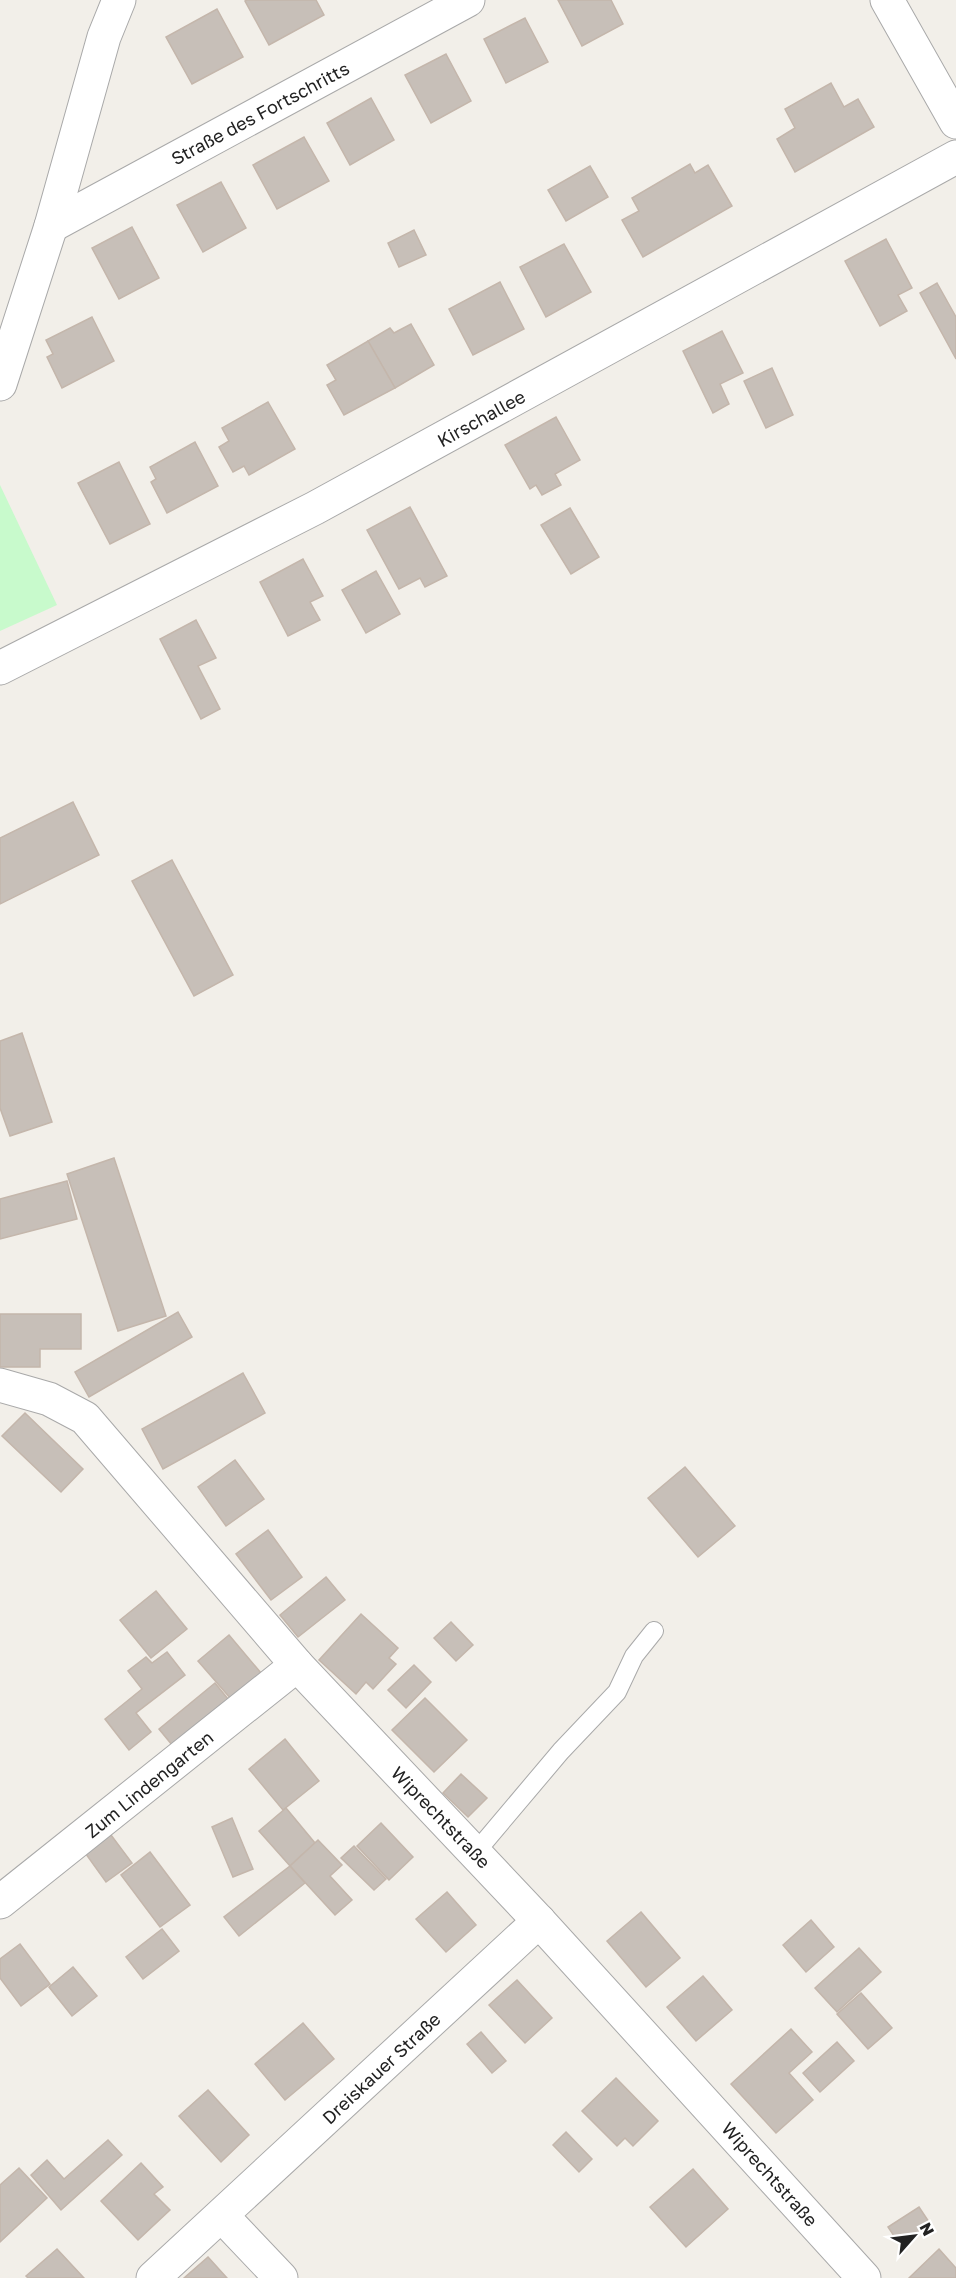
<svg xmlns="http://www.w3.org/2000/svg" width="956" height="2278" font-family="'Golos Text',sans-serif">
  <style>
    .park { fill: #c8facc }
    .building { fill: #c7bfb8; stroke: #c4b6ab; stroke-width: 1.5 }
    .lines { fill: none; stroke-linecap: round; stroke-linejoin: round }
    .lane-casing { stroke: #a9a9a9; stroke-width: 20 }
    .street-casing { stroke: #a9a9a9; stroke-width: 35 }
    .lane { stroke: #fff; stroke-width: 18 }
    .street { stroke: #fff; stroke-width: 33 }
    .labels { text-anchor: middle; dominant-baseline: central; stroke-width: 5; stroke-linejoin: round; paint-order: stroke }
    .street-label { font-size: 18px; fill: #222; stroke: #fff }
  </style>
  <rect width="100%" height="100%" fill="#f2efe9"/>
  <!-- park -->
  <polygon class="park" points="0,485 57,605 0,631"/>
  <!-- building -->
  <g class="building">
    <polygon points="247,0 316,0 324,15 269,45 245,1"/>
    <polygon points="558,0 611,0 623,24 582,46"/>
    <polygon points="217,9 243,57 192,84 166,37"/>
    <polygon points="525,18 548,62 506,83 484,39"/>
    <polygon points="446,54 471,101 431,123 405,75"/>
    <polygon points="831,83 844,107 858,99 874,127 795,172 777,139 795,128 785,109"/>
    <polygon points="371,98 394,140 350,165 327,123"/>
    <polygon points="304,137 329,181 277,209 253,165"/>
    <polygon points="690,164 695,173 708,165 732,206 643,257 622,220 639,211 632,198"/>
    <polygon points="590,166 608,197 566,221 548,190"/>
    <polygon points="221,182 246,228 203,252 177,205"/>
    <polygon points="132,227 159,278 119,299 92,248"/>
    <polygon points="414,230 426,255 399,267 388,243"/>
    <polygon points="886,239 912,288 898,295 907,311 880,326 845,261"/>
    <polygon points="564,244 591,292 546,317 520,267"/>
    <polygon points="500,282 524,329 473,355 449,309"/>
    <polygon points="937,283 956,317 956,359 920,293"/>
    <polygon points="92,317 114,361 62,388 47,357 53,354 46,340"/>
    <polygon points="411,324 434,365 395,388 368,341 390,328 394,333"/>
    <polygon points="722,331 743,373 720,384 729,404 713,413 683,351"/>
    <polygon points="368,341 395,388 344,415 327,385 336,380 327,365"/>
    <polygon points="772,368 793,415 766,428 744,381"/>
    <polygon points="268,402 295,449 249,475 244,466 233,472 219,447 229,441 222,428"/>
    <polygon points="556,417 580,460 555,474 561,485 542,495 536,485 530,489 505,445"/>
    <polygon points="195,442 218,486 167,513 151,482 156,479 150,467"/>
    <polygon points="119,462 150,524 110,544 78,483"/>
    <polygon points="410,507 447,576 425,587 420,578 399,589 367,530"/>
    <polygon points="570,508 599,557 571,574 541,525"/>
    <polygon points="303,559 323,596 310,602 320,620 288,636 260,582"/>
    <polygon points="376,571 400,614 366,633 342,590"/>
    <polygon points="196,620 216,658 198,666 220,709 201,719 160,639"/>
    <polygon points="73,802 99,855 0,904 0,838"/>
    <polygon points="172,860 233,975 194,996 132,881"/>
    <polygon points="22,1033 52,1122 10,1136 0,1108 0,1041"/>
    <polygon points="114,1158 166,1316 118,1331 67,1174"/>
    <polygon points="67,1181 77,1219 0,1239 0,1199"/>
    <polygon points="178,1312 192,1337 89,1397 75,1372"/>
    <polygon points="0,1314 81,1314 81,1349 40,1349 40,1367 0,1367"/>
    <polygon points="243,1373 265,1413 163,1469 142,1429"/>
    <polygon points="25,1413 83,1469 61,1492 2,1436"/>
    <polygon points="235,1460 264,1499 226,1526 198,1487"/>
    <polygon points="685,1467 735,1526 698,1557 648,1498"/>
    <polygon points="268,1530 302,1577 271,1600 236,1554"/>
    <polygon points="326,1577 345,1600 298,1637 280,1615"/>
    <polygon points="156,1591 187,1629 151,1658 120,1620"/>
    <polygon points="361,1614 398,1648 389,1658 396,1664 373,1689 366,1682 356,1694 319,1660"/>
    <polygon points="451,1622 473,1645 456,1661 434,1638"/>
    <polygon points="229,1635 261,1673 231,1699 198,1661"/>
    <polygon points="167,1652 185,1675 136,1713 151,1732 129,1750 105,1719 142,1689 128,1671 146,1657 152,1663"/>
    <polygon points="414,1665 431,1682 406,1708 388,1690"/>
    <polygon points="215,1683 228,1699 172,1745 159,1729"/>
    <polygon points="425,1698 467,1740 434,1772 392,1730"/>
    <polygon points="285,1739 319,1781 283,1810 249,1769"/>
    <polygon points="461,1774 487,1798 468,1817 443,1793"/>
    <polygon points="286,1808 315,1843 290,1866 259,1831"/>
    <polygon points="232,1818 253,1869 233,1877 212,1827"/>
    <polygon points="381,1823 413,1857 389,1880 357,1846"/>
    <polygon points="108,1831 132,1863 106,1882 83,1850"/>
    <polygon points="318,1840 342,1865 330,1876 352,1900 335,1915 290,1866"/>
    <polygon points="354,1846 386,1879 374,1890 341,1858"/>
    <polygon points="150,1852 190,1905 160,1927 121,1875"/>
    <polygon points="290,1866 305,1883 239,1936 224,1917"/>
    <polygon points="447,1892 476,1925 446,1952 416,1919"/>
    <polygon points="641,1912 680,1958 646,1987 607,1941"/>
    <polygon points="811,1920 834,1947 806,1972 783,1945"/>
    <polygon points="162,1929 179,1951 143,1979 126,1957"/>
    <polygon points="20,1944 50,1984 21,2006 0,1978 0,1959"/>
    <polygon points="859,1948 881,1972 837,2012 815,1988"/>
    <polygon points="73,1967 97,1996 72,2016 49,1987"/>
    <polygon points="703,1976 732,2010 696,2041 667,2007"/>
    <polygon points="517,1980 552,2018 525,2043 489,2005"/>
    <polygon points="861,1993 892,2028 868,2049 837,2014"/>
    <polygon points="303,2023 334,2059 285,2100 255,2064"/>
    <polygon points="791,2029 812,2052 789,2073 813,2100 776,2133 731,2084"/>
    <polygon points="481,2032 506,2061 492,2073 467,2044"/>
    <polygon points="837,2042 854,2061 820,2092 803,2073"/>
    <polygon points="616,2078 658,2121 633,2146 625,2138 617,2146 582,2111"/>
    <polygon points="208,2090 249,2135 221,2162 179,2116"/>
    <polygon points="566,2132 592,2159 579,2172 553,2145"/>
    <polygon points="108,2140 122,2155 61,2210 31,2175 47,2160 64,2179"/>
    <polygon points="141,2163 163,2187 154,2194 170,2210 138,2240 101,2201"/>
    <polygon points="19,2168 47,2198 0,2242 0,2185"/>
    <polygon points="693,2169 728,2209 686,2247 650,2207"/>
    <polygon points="919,2207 931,2225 900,2245 888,2227"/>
    <polygon points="57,2249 84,2278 28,2278 26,2276"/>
    <polygon points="939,2249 956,2268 956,2278 909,2278"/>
    <polygon points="208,2257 227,2278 184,2278"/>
  </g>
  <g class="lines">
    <defs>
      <polyline id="lane" points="475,1853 561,1751 617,1692 634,1656 654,1631"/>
      <g id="street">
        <polyline points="887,0 956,122"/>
        <polyline points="51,226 468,0"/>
        <polyline points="0,384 51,226 104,37 119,0"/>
        <polyline points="0,668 315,508 956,157"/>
        <polyline points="0,1385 49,1399 85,1418 297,1665 539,1921 864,2278"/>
        <polyline points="0,1902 297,1665"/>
        <polyline points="222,2216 281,2278"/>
        <polyline points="153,2278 539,1921"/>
      </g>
    </defs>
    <!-- lane casing -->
    <use href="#lane" class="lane-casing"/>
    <!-- street casing -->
    <use href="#street" class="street-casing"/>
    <!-- lane -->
    <use href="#lane" class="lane"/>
    <!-- street -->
    <use href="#street" class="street"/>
  </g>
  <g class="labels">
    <!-- street labels -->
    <g class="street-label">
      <text transform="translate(260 113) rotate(-28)">Straße des Fortschritts</text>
      <text transform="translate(481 418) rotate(-29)">Kirschallee</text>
      <text transform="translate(149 1784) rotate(-39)">Zum Lindengarten</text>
      <text transform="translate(441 1817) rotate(46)">Wiprechtstraße</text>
      <text transform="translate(381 2068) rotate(-43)">Dreiskauer Straße</text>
      <text transform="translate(770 2174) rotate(48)">Wiprechtstraße</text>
    </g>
  </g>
  <!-- north arrow -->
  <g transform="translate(914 2236) rotate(62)" stroke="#ffffff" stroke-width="4.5" paint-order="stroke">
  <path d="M0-4.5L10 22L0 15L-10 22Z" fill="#222222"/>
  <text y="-9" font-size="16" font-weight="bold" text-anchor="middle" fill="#222222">N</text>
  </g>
</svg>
